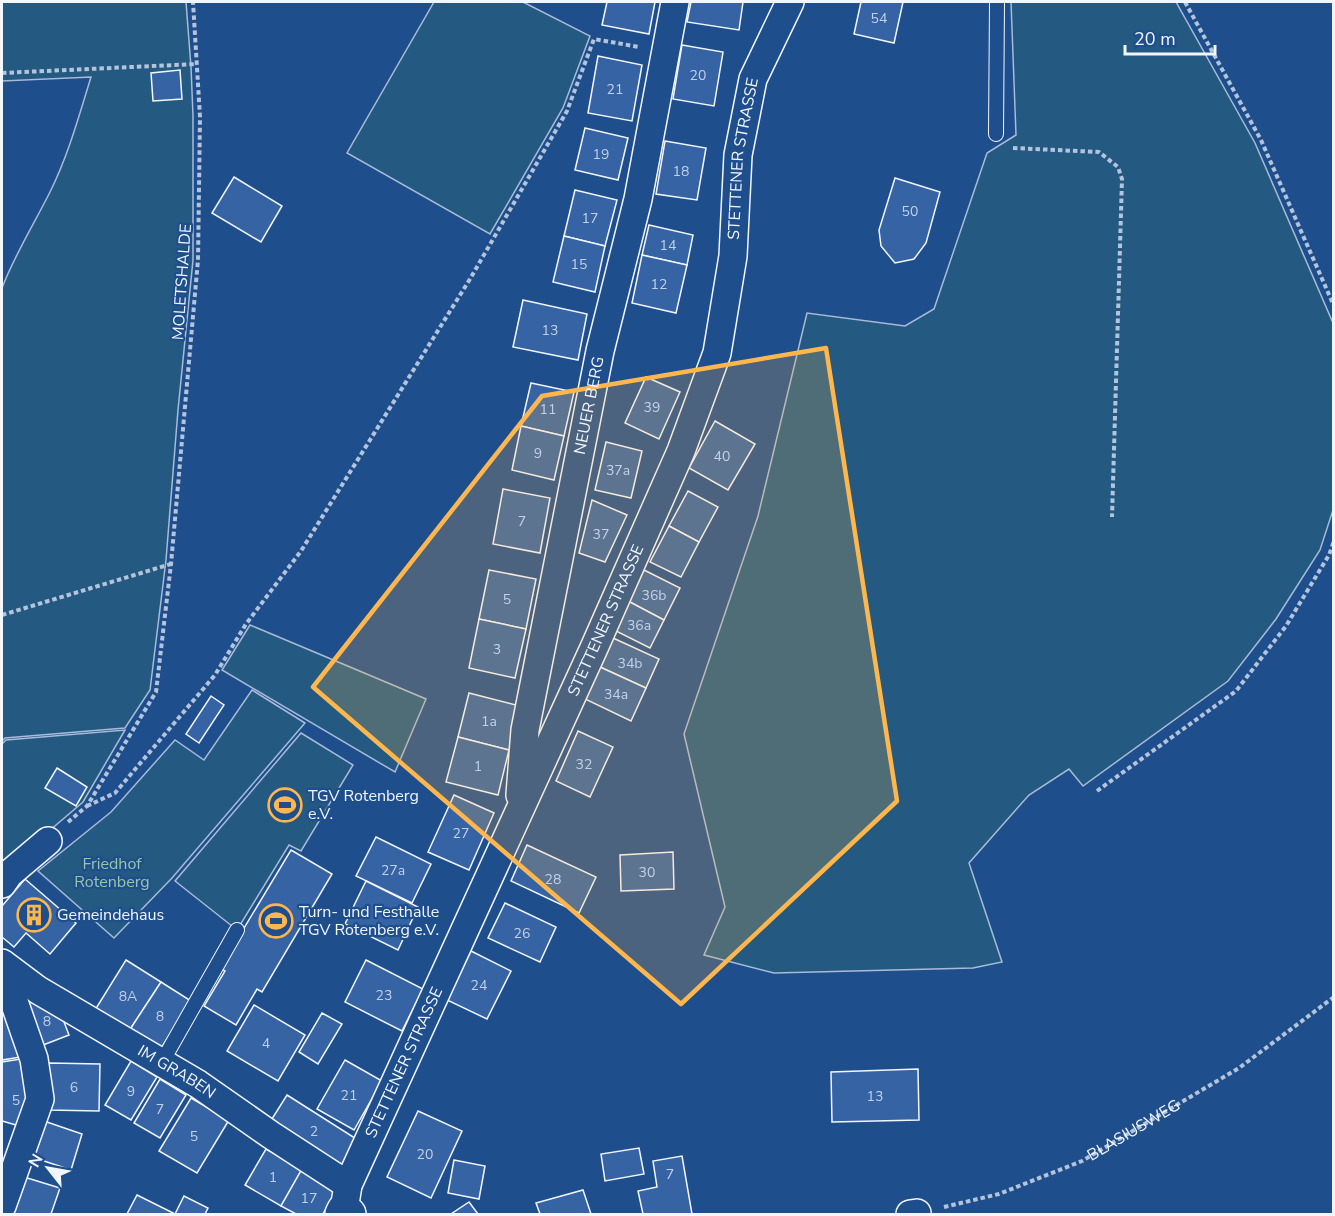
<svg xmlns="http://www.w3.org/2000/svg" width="1335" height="1216" font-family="'Nunito Sans',sans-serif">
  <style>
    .green { fill: #245a82; stroke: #a8bbd7; stroke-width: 1.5 }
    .building { fill: #3563a3; stroke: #f2f6ff; stroke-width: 1.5 }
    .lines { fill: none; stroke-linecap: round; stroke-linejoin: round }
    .service-casing { stroke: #f2f6ff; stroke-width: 16 }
    .minor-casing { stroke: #f2f6ff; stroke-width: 30 }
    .tertiary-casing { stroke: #f2f6ff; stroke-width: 36 }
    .path { stroke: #b3c4dc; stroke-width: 4; stroke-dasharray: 4.5 3; stroke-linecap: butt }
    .service { stroke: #1f4e8c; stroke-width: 14 }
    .minor { stroke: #1f4e8c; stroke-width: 27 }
    .tertiary { stroke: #1f4e8c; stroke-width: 33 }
    .marked { fill: #ffb74d; fill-opacity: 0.2; stroke: #ffb74d; stroke-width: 4.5; stroke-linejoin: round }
    .labels { text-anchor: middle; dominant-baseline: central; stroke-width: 4.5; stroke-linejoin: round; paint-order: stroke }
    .number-label { font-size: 14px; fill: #c3d1e8 }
    .street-label { font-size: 16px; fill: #f2f6ff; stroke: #1f4e8c }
    .poi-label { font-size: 16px; fill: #f2f6ff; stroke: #1f4e8c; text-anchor: start }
    .park-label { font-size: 16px; fill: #97c8a6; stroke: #1f4e8c }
  </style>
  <rect width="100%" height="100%" fill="#1f4e8c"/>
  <!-- green -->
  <g class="green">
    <path d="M2,2H186L191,67L193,116V260L178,410L166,560L150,690L125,728L5,738L2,741V288C15,254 34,224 50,192C68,156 79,116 91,77L2,81Z"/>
    <polygon points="434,2 523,2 590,36 563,108 490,234 347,153"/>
    <polygon points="1011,2 1176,2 1255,143 1333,323 1333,510 1320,550 1276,619 1228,681 1083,786 1069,769 1029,795 969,863 1002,962 973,968 774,973 704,955 725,907 684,734 758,516 807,313 905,326 934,309 987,153 1016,135"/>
    <polygon points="250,625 426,699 395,772 222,670"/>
    <polygon points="252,690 305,723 172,878 114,938 38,871 111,812 175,740 204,760"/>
    <polygon points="125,730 83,802 2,871 2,744 6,740"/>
    <polygon points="301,733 353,765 301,851 289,845 237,930 175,881"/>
  </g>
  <!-- building -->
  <g class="building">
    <polygon points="607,2 655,2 649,34 602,25"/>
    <polygon points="691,2 743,2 739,30 687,22"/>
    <polygon points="861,2 903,2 894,43 854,34"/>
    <polygon points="682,45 723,52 714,106 673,99"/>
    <polygon points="598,56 642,65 632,121 588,113"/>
    <polygon points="180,70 182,99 153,101 151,73"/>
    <polygon points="585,128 628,138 618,180 575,170"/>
    <polygon points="665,141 706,148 697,200 656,194"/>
    <polygon points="234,177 282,206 261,242 212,213"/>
    <polygon points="895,178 940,192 926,243 914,259 895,263 881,246 879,230"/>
    <polygon points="575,190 617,200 605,246 564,236"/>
    <polygon points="649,225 693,235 687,265 642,255"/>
    <polygon points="564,236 605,246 595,292 553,282"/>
    <polygon points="642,255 687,265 676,313 632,303"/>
    <polygon points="523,300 587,314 578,360 513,347"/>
    <polygon points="646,377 680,392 659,439 625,423"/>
    <polygon points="531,383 574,392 564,436 521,426"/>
    <polygon points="715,421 755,444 728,490 689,468"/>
    <polygon points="521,426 564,436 554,480 512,470"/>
    <polygon points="606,442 642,451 631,498 595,490"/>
    <polygon points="503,489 550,498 540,553 493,544"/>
    <polygon points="688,491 718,507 699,542 669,526"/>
    <polygon points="592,500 627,515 605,562 579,553"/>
    <polygon points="669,526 699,542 681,577 650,562"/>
    <polygon points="489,570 536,579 526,629 479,619"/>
    <polygon points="644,570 680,588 664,620 628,601"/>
    <polygon points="628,601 664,620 650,648 614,630"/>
    <polygon points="479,619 526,629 515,678 469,668"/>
    <polygon points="613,638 659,659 646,688 600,667"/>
    <polygon points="600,667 646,688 631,721 585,699"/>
    <polygon points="469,693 520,706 509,750 458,737"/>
    <polygon points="211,696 224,705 199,743 186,734"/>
    <polygon points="578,731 613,747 590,797 556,781"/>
    <polygon points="458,737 509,750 498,795 446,782"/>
    <polygon points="57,768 87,787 76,806 45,788"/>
    <polygon points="454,795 494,813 469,870 428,852"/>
    <polygon points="376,837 431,864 412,903 356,876"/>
    <polygon points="527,845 596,877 579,913 511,881"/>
    <polygon points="291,850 332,874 262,992 257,989 236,1025 204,1006 225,971 220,968"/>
    <polygon points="673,852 674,889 621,891 620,855"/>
    <polygon points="25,879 76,923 50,954 26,933 14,947 2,937 2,906"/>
    <polygon points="366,881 418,907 398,950 345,924"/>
    <polygon points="505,903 556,927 540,962 488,938"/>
    <polygon points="471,951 511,971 487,1019 447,1000"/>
    <polygon points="126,960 161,982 129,1031 95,1010"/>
    <polygon points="366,960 423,989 402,1031 345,1002"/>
    <polygon points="161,982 191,1001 160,1050 129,1031"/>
    <polygon points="24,994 58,1006 69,1035 38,1047"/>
    <polygon points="254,1005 305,1035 278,1081 227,1051"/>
    <polygon points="10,1006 27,1056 2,1060 2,1009"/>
    <polygon points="322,1013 342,1024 318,1064 299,1052"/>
    <polygon points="27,1058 35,1078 23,1127 2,1121 2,1062"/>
    <polygon points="345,1060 382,1081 354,1130 317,1109"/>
    <polygon points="131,1061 157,1077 131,1120 105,1105"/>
    <polygon points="49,1063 100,1064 99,1111 48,1110"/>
    <polygon points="918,1069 919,1120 832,1122 831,1072"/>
    <polygon points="160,1079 186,1095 160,1138 134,1123"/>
    <polygon points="287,1095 358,1140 341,1167 270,1122"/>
    <polygon points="191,1098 229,1120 197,1173 159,1151"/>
    <polygon points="418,1111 462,1131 431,1198 387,1177"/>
    <polygon points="41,1120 82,1134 71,1170 29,1156"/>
    <polygon points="639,1148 644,1174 605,1181 601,1154"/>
    <polygon points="266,1149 302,1169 281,1206 245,1185"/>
    <polygon points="682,1156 692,1214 643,1214 638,1191 657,1187 653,1161"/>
    <polygon points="454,1160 485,1166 479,1199 448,1193"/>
    <polygon points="302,1169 337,1190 323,1214 296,1214 281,1206"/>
    <polygon points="24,1177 60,1188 51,1214 12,1214"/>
    <polygon points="583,1190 591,1214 540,1214 536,1203"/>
    <polygon points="137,1195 175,1214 184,1196 208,1208 205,1214 127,1214"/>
    <polygon points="469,1202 478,1214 451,1214"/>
  </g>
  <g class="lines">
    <defs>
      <g id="service">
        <polyline points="996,134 997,2"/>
        <polyline points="162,1062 237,930"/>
      </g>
      <g id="minor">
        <path id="s2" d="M520,795L525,730L600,351L638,199L675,2"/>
        <polyline points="2,884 9,874 48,841"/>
        <path id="s3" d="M2,963L38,990L198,1084L271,1135L348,1185"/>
        <polyline points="2,967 34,1059 40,1099 2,1206"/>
        <path id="s4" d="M344,1210L348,1185L594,648L681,451L717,353L733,256L738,155L753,79L790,2"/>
        <polyline points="910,1214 917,1213"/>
      </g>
      <polyline id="tertiary" points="342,1214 344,1210 349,1214"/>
    </defs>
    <!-- service casing -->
    <use href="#service" class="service-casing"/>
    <!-- minor casing -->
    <use href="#minor" class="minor-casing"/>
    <!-- tertiary casing -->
    <use href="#tertiary" class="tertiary-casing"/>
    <!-- path -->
    <g class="path">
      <polyline points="1185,2 1261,140 1334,306"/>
      <polyline points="2,73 197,64"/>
      <polyline points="1013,148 1099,152 1118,167 1122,179 1112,517"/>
      <polyline points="2,615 171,564"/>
      <polyline points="1097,791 1236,691 1286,626 1329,555 1334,541"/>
      <polyline points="87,806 115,793 215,675 246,624 301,551 470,279 567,111 594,39 639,47"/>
      <polyline points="68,822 87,806 156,692 171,564 198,260 200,117 193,2"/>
      <path id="s1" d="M944,1207L999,1194L1082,1161L1239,1068L1334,997"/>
    </g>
    <!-- service -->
    <use href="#service" class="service"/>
    <!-- minor -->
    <use href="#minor" class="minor"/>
    <!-- tertiary -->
    <use href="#tertiary" class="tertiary"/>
  </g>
  <!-- marked area -->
  <path class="marked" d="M826,348L897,801L681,1004L313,687L542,396Z"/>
  <!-- icons -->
  <defs>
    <symbol id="stadium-ring" viewBox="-11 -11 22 22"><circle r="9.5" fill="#1f4e8c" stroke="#ffb74d" stroke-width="1.5"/><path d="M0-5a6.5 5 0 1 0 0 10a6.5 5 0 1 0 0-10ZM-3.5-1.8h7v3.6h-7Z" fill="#ffb74d"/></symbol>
    <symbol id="building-ring" viewBox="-11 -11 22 22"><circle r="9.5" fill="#1f4e8c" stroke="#ffb74d" stroke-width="1.5"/><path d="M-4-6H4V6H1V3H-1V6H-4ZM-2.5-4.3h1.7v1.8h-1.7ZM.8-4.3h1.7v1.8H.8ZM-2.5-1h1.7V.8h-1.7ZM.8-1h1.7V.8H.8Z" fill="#ffb74d"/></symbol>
  </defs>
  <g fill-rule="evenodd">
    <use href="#stadium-ring" x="266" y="786" width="38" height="38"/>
    <use href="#building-ring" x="15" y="896" width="38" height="38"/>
    <use href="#stadium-ring" x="257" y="902" width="38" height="38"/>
  </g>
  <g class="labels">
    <!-- number labels -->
    <g class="number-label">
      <text x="879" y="18">54</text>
      <text x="698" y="75">20</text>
      <text x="615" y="89">21</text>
      <text x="601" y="154">19</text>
      <text x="681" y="171">18</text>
      <text x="910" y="211">50</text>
      <text x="590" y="218">17</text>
      <text x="668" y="245">14</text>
      <text x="579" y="264">15</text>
      <text x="659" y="284">12</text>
      <text x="550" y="330">13</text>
      <text x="652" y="407">39</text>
      <text x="548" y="409">11</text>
      <text x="538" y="453">9</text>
      <text x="722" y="456">40</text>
      <text x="618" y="470">37a</text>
      <text x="522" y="521">7</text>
      <text x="601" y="534">37</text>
      <text x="654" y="595">36b</text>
      <text x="507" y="599">5</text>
      <text x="639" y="625">36a</text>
      <text x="497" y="649">3</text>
      <text x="630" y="663">34b</text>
      <text x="616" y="694">34a</text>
      <text x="489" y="721">1a</text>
      <text x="584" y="764">32</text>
      <text x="478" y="766">1</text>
      <text x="461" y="833">27</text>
      <text x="393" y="870">27a</text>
      <text x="647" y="872">30</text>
      <text x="553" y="879">28</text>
      <text x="522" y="933">26</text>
      <text x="479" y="985">24</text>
      <text x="384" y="995">23</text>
      <text x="128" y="996">8A</text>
      <text x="160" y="1016">8</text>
      <text x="47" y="1021">8</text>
      <text x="266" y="1043">4</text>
      <text x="74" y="1087">6</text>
      <text x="131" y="1091">9</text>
      <text x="349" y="1095">21</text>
      <text x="875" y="1096">13</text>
      <text x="16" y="1100">5</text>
      <text x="160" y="1109">7</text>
      <text x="314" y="1131">2</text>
      <text x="194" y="1136">5</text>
      <text x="425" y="1154">20</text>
      <text x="670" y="1174">7</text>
      <text x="273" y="1177">1</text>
      <text x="309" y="1198">17</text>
    </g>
    <!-- street labels -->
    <g class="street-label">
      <text stroke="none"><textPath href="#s4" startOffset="1132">STETTENER STRASSE</textPath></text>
      <text transform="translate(182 282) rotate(-86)">MOLETSHALDE</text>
      <text stroke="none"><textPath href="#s2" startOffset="396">NEUER BERG</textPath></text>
      <text stroke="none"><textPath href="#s4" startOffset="646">STETTENER STRASSE</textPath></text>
      <text stroke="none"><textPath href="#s4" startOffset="160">STETTENER STRASSE</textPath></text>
      <text stroke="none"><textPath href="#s3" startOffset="206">IM GRABEN</textPath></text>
      <text stroke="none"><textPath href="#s1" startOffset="206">BLASIUSWEG</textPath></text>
    </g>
    <!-- poi labels -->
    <g class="poi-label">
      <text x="308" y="796">TGV Rotenberg<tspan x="308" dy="18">e.V.</tspan></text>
      <text x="299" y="912">Turn- und Festhalle<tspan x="299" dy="18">TGV Rotenberg e.V.</tspan></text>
      <text x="57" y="915">Gemeindehaus</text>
    </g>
    <!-- park labels -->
    <g class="park-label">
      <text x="112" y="864">Friedhof<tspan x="112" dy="18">Rotenberg</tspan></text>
    </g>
  </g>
  <!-- border -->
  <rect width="1335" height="1216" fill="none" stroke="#f2f6ff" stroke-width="6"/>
  <!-- north arrow -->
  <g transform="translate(48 1168) rotate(301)" stroke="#1f4e8c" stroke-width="4.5" paint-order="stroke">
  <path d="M0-4.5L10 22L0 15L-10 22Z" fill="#f2f6ff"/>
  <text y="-9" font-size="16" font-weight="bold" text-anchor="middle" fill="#f2f6ff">N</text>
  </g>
  <!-- scale -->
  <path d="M1125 45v9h90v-9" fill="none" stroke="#f2f6ff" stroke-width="3"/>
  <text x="1134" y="45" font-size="18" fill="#f2f6ff" stroke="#1f4e8c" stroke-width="4.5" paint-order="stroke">20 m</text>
</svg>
